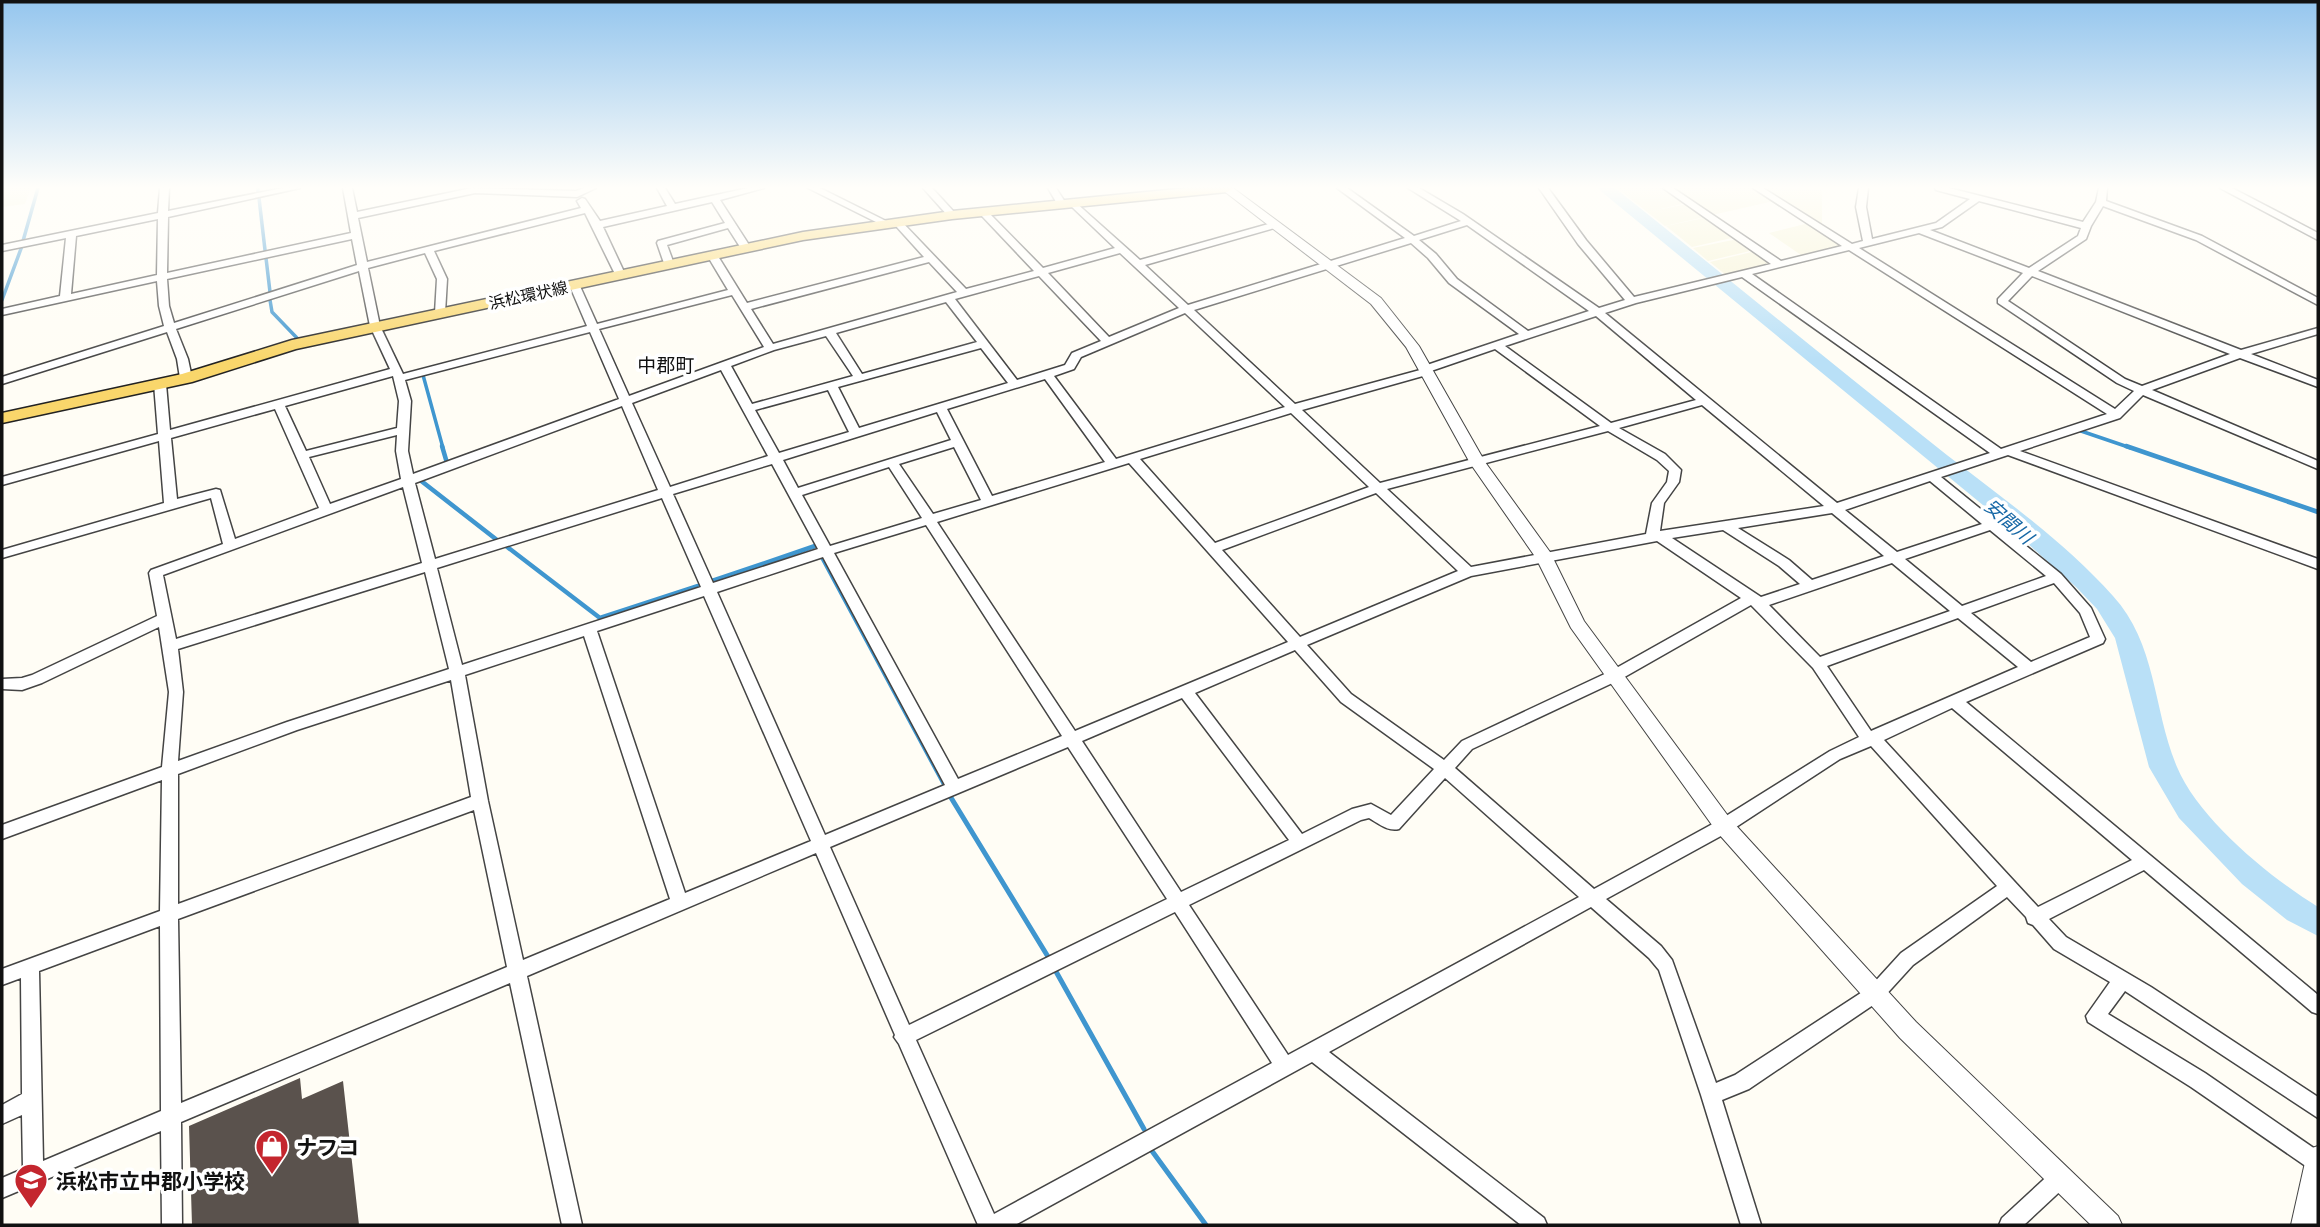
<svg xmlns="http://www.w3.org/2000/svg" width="2320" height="1227" font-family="Georgia,'Noto Sans JP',serif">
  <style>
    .farmland { fill: #f6f3d4 }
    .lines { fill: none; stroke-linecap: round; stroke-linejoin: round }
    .stream-far2 { stroke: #3f96cf; stroke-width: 3.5 }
    .stream-far1 { stroke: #3f96cf; stroke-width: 4.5 }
    .stream { stroke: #3f96cf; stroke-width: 5 }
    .river { fill: #b9e0f7; fill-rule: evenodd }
    .building { fill: #5a524d }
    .minor-casing { stroke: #444; stroke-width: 3 }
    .tertiary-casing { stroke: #444; stroke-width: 2 }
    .primary-casing { stroke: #222; stroke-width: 3 }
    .minor { fill: #fff; fill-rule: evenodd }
    .tertiary { fill: #fff; fill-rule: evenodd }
    .primary { fill: #f9d66b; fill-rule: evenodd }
    .labels { text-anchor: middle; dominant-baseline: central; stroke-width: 7; stroke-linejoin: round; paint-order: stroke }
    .far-street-label { font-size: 16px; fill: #111; stroke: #fff }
    .neighbourhood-label { font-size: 19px; fill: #111; stroke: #fff }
    .water-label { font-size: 19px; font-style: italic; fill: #1768a6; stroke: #fff }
    .near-poi-label { font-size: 21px; font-weight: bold; fill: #111; stroke: #fff; text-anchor: start }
  </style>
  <rect width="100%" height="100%" fill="#fffdf5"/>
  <!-- farmland -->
  <g class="farmland">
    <polygon points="2,188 31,188 25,204 2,207"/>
    <polygon points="1617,188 1663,188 1686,203 1652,211 1687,204 1705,217 1665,226"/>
    <polygon points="1671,188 1753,188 1774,201 1712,215"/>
    <polygon points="1761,188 1822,190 1822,226"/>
    <polygon points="1708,217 1736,237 1692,247 1666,226"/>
    <polygon points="1809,223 1845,247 1804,257 1769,233"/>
    <polygon points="1738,239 1754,250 1708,261 1693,248"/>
    <polygon points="1756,251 1774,264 1726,275 1710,262"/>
  </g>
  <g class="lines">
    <!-- stream-far2 -->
    <g class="stream-far2">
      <polyline points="258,188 258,192"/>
      <polyline points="259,198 265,250"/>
      <polyline points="23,241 38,188"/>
      <polyline points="266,258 270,292"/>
      <polyline points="2,300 22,246"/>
      <polyline points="270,300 272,312 297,338"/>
      <polyline points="423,375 443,448"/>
      <polyline points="2081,431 2131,448"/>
    </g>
    <!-- stream-far1 -->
    <g class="stream-far1">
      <polyline points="442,446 447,463"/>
      <polyline points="2126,446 2318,512"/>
      <polyline points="420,480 497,540"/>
      <polyline points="506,546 600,618 698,586"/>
      <polyline points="823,559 945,786"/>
      <polyline points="712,581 815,546"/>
    </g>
    <!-- stream -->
    <g class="stream">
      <polyline points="950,796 1050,960"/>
      <polyline points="1054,968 1144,1129"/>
      <polyline points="1152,1151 1206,1225"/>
    </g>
    <!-- river -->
    <path class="river" d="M1597,188H1615C1718,270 1820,354 1923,436C1987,488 2058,534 2113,596C2157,644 2153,710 2177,767C2199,820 2271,878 2318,907V936L2287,920L2242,884L2179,818L2149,767L2115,638L2097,609L2076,587L2006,524Z"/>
  </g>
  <!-- building -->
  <polygon class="building" points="300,1078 302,1099 343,1081 359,1225 192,1225 189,1126"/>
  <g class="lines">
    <defs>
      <g id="minor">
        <path d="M160,188H169L168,211L283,188H300L168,217L167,273L351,233L343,188H352L357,212L472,188L576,191L584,188H596L577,197L475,193L358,218L367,262L581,208L577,201L582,198L585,199L600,221L667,206L657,188H665L675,204L748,188H764L720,200L751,248L746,251L742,250L728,228L667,245L674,264L665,266L657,243L658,241L725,223L712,202L603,227L625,274L620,277L615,274L585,213L434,251L447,279L445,313L440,316L435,313L437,279L425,253L368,268L380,326L403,374L587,326L569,284L574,281L579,284L597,324L728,290L707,255L712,252L716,253L747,303L924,257L895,225L893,223L898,220L901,221L966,289L1034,271L981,215V211H987L1043,268L1115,248L1071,206V202L1074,201L1140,260L1272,223H1278V227L1145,265L1188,305L1405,238L1337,188H1347L1414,236L1461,221L1408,188H1419L1463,214L1599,308L1625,300L1578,244L1539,188H1548L1586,240L1634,297L1771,264L1663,188H1673L1781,261L1842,246L1753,188H1763L1852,244L1863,241L1856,207L1859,188H1868L1866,207L1872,239L1936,223L1970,199L1936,190L1935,188H1949L2083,222L2096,202L2099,188H2107L2106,201L2202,236L2318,298V305L2196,240L2103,206L2091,226L2086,239L2038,271L2241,350L2318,328V334L2251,354L2318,380V387L2240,358L2152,390L2318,461V469L2143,395L2120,418L2020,451L2318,559V569L2008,455L1941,477L2061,574L2091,608L2105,639L2103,643L1966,702L2318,995V1014L2312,1012L2144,870L2049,919L2066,937L2151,987L2318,1097V1118L2125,991L2108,1014L2205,1073L2318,1151V1171L2310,1169L2191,1087L2088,1022L2086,1016L2110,982L2054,949L2033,925L2028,923L2026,917L2007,897L1913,965L1882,999L1749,1089L1722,1100L1761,1225H1741L1701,1095L1659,970L1649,958L1591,907L1329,1052L1544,1218L1547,1225H1521L1312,1062L1015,1225H978L899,1044L894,1037L895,1035L816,853L527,976L582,1225H562L510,983L181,1122L182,1225H162L161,1131L2,1198V1178L23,1169L22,1115L2,1124V1105L22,1094L21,978L2,985V969L160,911L162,780L2,839V825L162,767L169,692L159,627L42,683L22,690L2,689V679L22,678L32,675L157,616L149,573L151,570L223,544L211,498L2,558V550L164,503L159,441L2,485V477L158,434L154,384L156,382L160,381L166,384L170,430L390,369L370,326L359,271L176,329L188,359L192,378L190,380L186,381L180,378L177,359L167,332L2,384V377L164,326L159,306L157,281L2,315V309L60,296L66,238L2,251V245L158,213ZM1979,201L2081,228L2078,236L2029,268L1930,230L1942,227ZM158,219L157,275L71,294L76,236ZM1467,225L1589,311L1528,331L1457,279L1436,254L1419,240ZM1919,233L2023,273L1998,299V303L2117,383L2134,391L2115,409L1859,248ZM352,239L357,265L174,323L169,306L167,279ZM1411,243L1428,258L1449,283L1519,334L1421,367L1420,370L1295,404L1194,310ZM1849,250L2107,414L2001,449L1752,274ZM1120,253L1179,308L1109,337L1048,273ZM929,262L957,292L773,344L751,309ZM1039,276L1101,341L1072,353L1065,365L1017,380L955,299ZM2032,276L2230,354L2142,386L2125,379L2008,301ZM1742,277L1990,453L1837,503L1605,313L1636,303ZM732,295L764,347L629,396L599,329ZM946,302L977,342L862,374L836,333ZM1185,313L1285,407L1116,459L1054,376L1074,369L1081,357ZM1596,316L1696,400L1611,423L1505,346ZM590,332L619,399L413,474L408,451L411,401L405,380ZM826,336L853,376L752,404L731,366L774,350ZM981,348L1008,383L859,428L838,387ZM1495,349L1600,426L1380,483L1302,410L1430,374L1431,371ZM721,370L768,456L670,487L632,403ZM393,376L399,401L397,428L306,451L285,406ZM1045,379L1105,462L992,496L947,409ZM828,390L849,432L779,453L755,410ZM1702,405L1824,506L1660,531L1664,503L1679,482L1681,470L1665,454L1619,428ZM622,406L658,490L435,559L415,483ZM275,409L319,508L235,539L220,490L216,489L177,499L171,438ZM937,412L951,440L798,488L783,460ZM1291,413L1369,487L1215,543L1140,459ZM1608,431L1657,460L1669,471L1667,482L1652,503L1646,534L1471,567L1387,489ZM397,435L396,451L401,479L330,504L309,457ZM954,447L981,500L933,514L899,464ZM1129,463L1288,642L1075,731L937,522ZM772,464L818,549L713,583L673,494ZM889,467L922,518L830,546L802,495ZM1930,481L1982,524L1897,552L1845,510ZM403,487L422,563L176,639L163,575ZM1376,493L1458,571L1300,637L1222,550ZM662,498L701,587L462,665L437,568ZM1832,513L1884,556L1812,580L1789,560L1738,528ZM926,525L1062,736L958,779L834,553ZM1723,530L1779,566L1800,584L1761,597L1672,538ZM1990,530L2046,576L1962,606L1905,559ZM1657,541L1741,598L1611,671L1462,741L1444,760L1351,694L1307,645L1471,576ZM823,557L945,785L825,835L717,592ZM1892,563L1950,611L1820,657L1769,605ZM425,572L449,669L287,722L178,761L183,692L178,649ZM2054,583L2080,613L2090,637L2031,662L1971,613ZM704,596L811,841L685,893L597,631ZM1751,605L1813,668L1859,737L1830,751L1718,821L1594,889L1455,768L1472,749L1621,679ZM1958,618L2018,667L1871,731L1827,666ZM584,636L670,899L523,960L488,801L465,675ZM1295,650L1341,702L1434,769L1391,815L1371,804L1352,809L1302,834L1195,693ZM451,680L471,797L178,904V774L297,730ZM1182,698L1289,840L1181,892L1082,741ZM1952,708L2132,860L2038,907L1884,740ZM1871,746L1997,886L1901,953L1870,987L1735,1075L1716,1083L1672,960L1661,946L1606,899L1730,831L1840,759ZM1068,747L1167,899L909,1025L830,847ZM1445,778L1579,897L1288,1055L1189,905L1361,820L1369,818C1378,823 1388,832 1399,829ZM474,810L507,967L181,1103L178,919ZM1175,912L1272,1063L994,1214L916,1040ZM160,926L161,1111L43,1161L39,971Z"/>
        <polygon points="808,188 820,188 892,224 884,226"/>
        <polygon points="923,188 932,188 955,213 955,217 949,217"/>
        <polygon points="1048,188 1056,188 1067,205 1065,207 1059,207"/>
        <polygon points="2220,188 2232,188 2318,233 2318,240"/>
        <polygon points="2061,1167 2068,1170 2071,1177 2068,1184 2024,1225 1999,1225 2002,1218 2054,1170"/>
      </g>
      <g id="tertiary">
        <polygon points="1220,188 1233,188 1381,298 1419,346 1485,462 1550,552 1584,621 1731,820 1916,1022 2118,1216 2122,1225 2091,1225 1900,1038 1717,832 1571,628 1536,558 1470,463 1406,347 1371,304"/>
        <polygon points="2318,1146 2317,1225 2291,1225 2306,1158 2309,1149"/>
      </g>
      <polygon id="primary" points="1187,188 1234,188 1227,192 952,219 803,240 296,349 192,382 2,423 2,413 182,374 292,340 803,232 952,211"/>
    </defs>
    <!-- minor casing -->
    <use href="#minor" class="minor-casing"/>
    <!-- tertiary casing -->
    <use href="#tertiary" class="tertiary-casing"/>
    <!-- primary casing -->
    <use href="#primary" class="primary-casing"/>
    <!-- minor -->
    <use href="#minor" class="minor"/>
    <!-- tertiary -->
    <use href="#tertiary" class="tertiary"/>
    <!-- primary -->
    <use href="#primary" class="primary"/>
  </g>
  <!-- sky -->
  <linearGradient id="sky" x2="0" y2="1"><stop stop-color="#95c6ee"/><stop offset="0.52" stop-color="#fffefa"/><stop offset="1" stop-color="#fffefa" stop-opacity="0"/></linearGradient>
  <rect width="2320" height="360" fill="url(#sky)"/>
  <!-- icons -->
  <defs>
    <symbol id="shop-pin" viewBox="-11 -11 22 30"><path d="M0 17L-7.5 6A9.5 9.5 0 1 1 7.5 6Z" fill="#c4262e" stroke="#fff"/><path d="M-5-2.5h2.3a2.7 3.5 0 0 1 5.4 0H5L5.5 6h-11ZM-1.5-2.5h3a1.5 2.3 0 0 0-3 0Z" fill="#fff"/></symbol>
    <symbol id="school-pin" viewBox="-11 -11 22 30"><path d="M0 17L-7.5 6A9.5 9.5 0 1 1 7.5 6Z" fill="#c4262e" stroke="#fff"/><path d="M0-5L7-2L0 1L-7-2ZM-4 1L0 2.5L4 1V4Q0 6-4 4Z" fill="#fff"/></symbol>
  </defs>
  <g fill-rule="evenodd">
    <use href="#shop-pin" x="253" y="1127" width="38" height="52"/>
    <use href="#school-pin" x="12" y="1161" width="38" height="52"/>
  </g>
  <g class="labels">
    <!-- far-street labels -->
    <g class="far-street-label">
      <text transform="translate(528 294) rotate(-12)">浜松環状線</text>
    </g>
    <!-- neighbourhood labels -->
    <g class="neighbourhood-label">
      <text x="666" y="363">中郡町</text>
    </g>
    <!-- water labels -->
    <g class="water-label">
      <text transform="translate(2010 520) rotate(41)">安間川</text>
    </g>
    <!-- near-poi labels -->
    <g class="near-poi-label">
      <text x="296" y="1146">ナフコ</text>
      <text x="56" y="1180">浜松市立中郡小学校</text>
    </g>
  </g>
  <!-- border -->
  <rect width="2320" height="1227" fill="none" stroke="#111111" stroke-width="7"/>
</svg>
